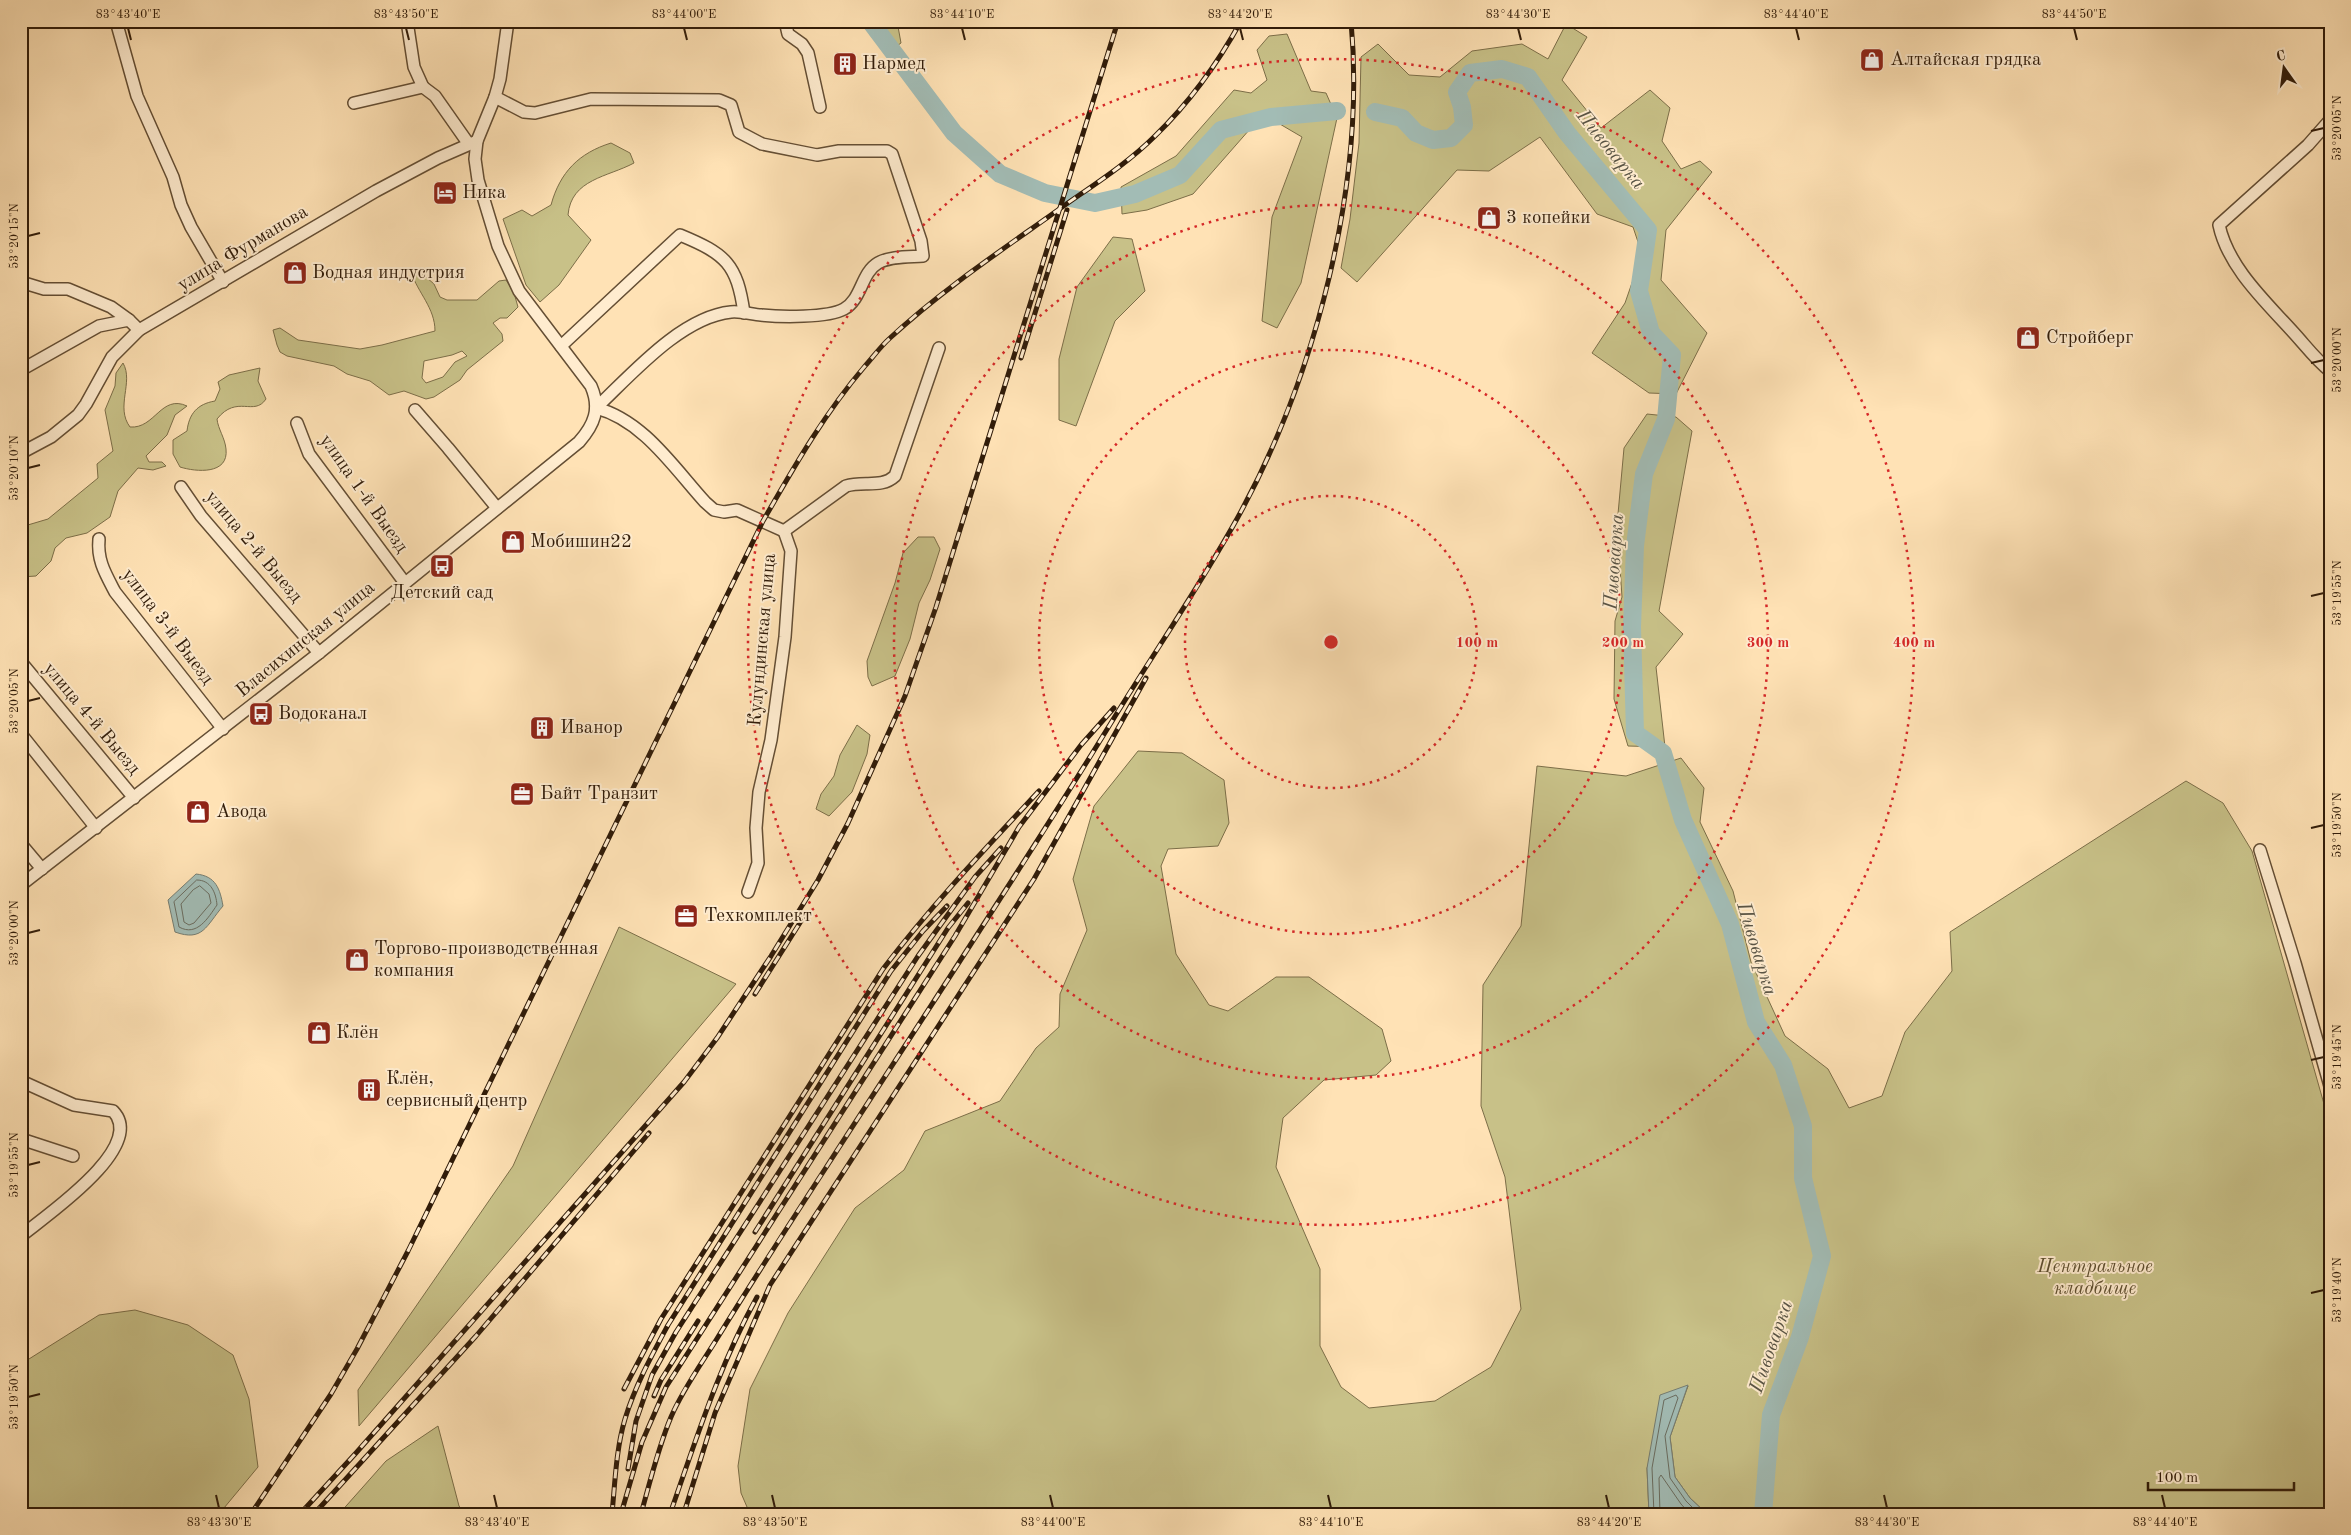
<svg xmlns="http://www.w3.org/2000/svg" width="2351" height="1535" font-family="'Old Standard TT',serif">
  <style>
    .green { fill: #c8c188; stroke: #7c6e48; fill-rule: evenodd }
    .water { fill: #a2bcb5; stroke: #757c70 }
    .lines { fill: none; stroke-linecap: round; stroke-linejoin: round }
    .shore { stroke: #6a6c5f; stroke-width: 1 }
    .river { stroke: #a2bcb5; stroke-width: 18 }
    .minor-casing { stroke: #644e34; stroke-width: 14 }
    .minor { stroke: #ffeccf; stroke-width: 11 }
    .rail-casing { stroke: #311c09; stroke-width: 5 }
    .rail { stroke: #ffeccf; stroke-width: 3; stroke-dasharray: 9; stroke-linecap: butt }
    .ticks { fill: none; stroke: #311c09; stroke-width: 2 }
    .ring { fill: none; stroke: #d62828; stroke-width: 2.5; stroke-dasharray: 2.5 5 }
    .labels { text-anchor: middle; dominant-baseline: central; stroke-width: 4; stroke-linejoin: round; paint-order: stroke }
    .poi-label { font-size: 19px; fill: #311c09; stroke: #ffeccf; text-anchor: start }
    .street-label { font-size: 19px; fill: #311c09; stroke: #ffeccf }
    .park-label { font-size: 19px; font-style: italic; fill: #5e4e2f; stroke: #ffeccf }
    .water-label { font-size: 20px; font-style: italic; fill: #595445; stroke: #ffeccf }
    .centre { fill: #d62828; stroke: #ffeccf; stroke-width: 2.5 }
    .ring-label { font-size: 15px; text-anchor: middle; font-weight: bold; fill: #d62828; stroke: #ffeccf; stroke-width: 4; stroke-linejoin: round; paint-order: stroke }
    .neatline { fill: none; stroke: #311c09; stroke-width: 2 }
    .ticks-label { font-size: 12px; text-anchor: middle; fill: #311c09 }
  </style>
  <rect width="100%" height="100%" fill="#ffe2b5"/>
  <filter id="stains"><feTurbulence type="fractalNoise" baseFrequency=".004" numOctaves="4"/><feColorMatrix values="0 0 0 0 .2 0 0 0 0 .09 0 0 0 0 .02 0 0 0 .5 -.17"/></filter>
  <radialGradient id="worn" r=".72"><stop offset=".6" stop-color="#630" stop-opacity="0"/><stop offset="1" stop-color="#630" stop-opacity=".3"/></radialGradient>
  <!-- green -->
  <g class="green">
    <polygon points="866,21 897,21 901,43 887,53 870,35"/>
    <polygon points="1566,24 1587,37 1562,80 1601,128 1650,90 1670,108 1662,141 1681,169 1700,161 1712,172 1666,230 1661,280 1707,333 1676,394 1649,393 1592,353 1625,303 1642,254 1633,227 1597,214 1540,137 1489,171 1457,170 1357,282 1341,268 1350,219 1359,143 1361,57 1378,44 1409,75 1440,77 1472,51 1522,44 1548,59"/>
    <polygon points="1287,34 1311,91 1326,93 1337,118 1301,283 1277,328 1262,321 1272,217 1302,137 1273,120 1250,129 1193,194 1147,210 1122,214 1121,187 1176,156 1234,90 1251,93 1267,80 1257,50 1269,36"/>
    <path d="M611,143L630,153L634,163C608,177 571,179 568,215L591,240L559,285L540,302L526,285L503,219L522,210L532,216L551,205C560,172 579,153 611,143Z"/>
    <polygon points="1113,237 1132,239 1145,291 1115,321 1076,426 1059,420 1059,359 1077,287"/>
    <path d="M418,270L434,284L440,297L447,300H477L499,281L506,280L514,293L518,307L507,318H500L493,323L502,334L503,341L467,370L460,380L434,397L426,399L404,391L389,395L370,381L347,374L334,366L287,356L280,352L277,345L273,330L280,328L298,340L360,349L382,345L435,331C435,308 418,293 411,272ZM462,351L467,356L455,362L443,377L426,383L422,378L424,361L452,355Z"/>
    <path d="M123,363C134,382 115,407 130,427C155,429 161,394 187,406L175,415L167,435L146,456L149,462H162L166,466L153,470L138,468L118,491L110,517L87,533L66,538L55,548L51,561L36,576L21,577V527L48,519L98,478L97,464L113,451L105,410L115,386L116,373Z"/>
    <path d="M260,368L258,381L266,399C254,417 237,394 217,419C218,429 225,438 226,449C229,475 196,472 180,467L173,454V440L187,431C189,414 197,404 215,401L220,389L218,382L229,375Z"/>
    <polygon points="1647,414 1676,417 1692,431 1659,611 1683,634 1656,667 1665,747 1628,746 1614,699 1615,621 1622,597 1617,525 1624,448"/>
    <polygon points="918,537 934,537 940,549 930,580 919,603 910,639 895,676 872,686 868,677 867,661 895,583 903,553"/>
    <polygon points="857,725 870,735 867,754 852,792 829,816 816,809 821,794 834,776 840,755"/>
    <polygon points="1138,751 1182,753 1224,780 1229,823 1218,846 1168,849 1161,866 1176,954 1209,1005 1228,1011 1276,977 1309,977 1382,1029 1391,1061 1376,1075 1324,1080 1283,1118 1276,1167 1320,1269 1320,1346 1341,1387 1369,1408 1435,1401 1491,1367 1521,1309 1505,1177 1481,1106 1483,985 1521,926 1537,766 1626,776 1681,758 1704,788 1700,822 1733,891 1751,962 1785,1036 1828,1069 1849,1108 1882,1096 1905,1032 1952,971 1950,932 2186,781 2223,803 2252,851 2330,1125 2330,1514 1707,1514 1690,1498 1675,1477 1670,1437 1688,1386 1647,1468 1649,1514 750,1514 741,1493 738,1466 750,1389 788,1313 855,1208 904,1170 925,1131 1000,1101 1036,1048 1059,1027 1060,994 1087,930 1073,879 1094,806"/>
    <polygon points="619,927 736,984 359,1426 358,1390 513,1166"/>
    <polygon points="135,1310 188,1325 233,1355 249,1399 258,1467 219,1514 21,1514 21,1364 99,1315"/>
    <polygon points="438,1426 459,1506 465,1514 339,1514 386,1461"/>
  </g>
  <!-- water -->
  <g class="water">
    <path d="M196,874C216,876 220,889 223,906C206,926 203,942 175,932L168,900Z"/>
    <polygon points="1688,1385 1670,1437 1675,1477 1690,1498 1707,1514 1649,1514 1647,1468 1660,1395"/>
  </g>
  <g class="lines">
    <!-- shore -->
    <g class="shore">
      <path d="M197,880C211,880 216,893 217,905C208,918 197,937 179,927L174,902Z"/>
      <polygon points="200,886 209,894 211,903 194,923 189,925 184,922 181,904 193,890"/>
      <polyline points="1654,1514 1652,1468 1664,1400 1676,1395 1678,1398 1665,1436 1670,1478 1686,1501 1699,1514"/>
      <polyline points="1660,1514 1659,1478 1661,1475 1681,1504 1690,1514"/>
    </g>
    <!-- river -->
    <g class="river">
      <polyline points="870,21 954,133 1000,174 1045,193 1095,203 1135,194 1180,175 1221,130 1271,117 1337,111"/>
      <polyline points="1375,112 1402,118 1416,133 1433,140 1451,138 1464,125 1462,107 1457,92 1470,73 1502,69 1528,77 1567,133 1648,230 1639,291 1651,333 1672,355 1666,419 1644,474 1635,546 1632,627 1635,733 1663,753 1683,820 1730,924 1756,1022 1783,1065 1803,1126 1803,1178 1822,1256 1800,1337 1771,1415 1763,1514"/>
    </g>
    <defs>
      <g id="minor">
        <polyline points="116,21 137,96 173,177 181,205 191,227 223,282"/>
        <polyline points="407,21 414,67 423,87"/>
        <polyline points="785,21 788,34 802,44 808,53 820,107"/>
        <path d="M495,97L524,112L535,113L591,99L719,100L731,105L739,132L762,144L817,155L839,151H887L892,154L921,241L923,256C909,257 890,256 878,263C861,273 862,299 844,309C828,318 780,317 761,315C751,314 740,311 731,312C681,317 631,375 596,408"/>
        <polyline points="354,103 423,87 435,96 468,143"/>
        <path d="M2330,120L2308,145L2219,225C2228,267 2265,301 2293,332C2305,345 2316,360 2330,371"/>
        <polyline points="21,282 44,289 68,289 111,307 129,320"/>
        <path d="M561,346L680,235C726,254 737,264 744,313"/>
        <polyline points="21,370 99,326 129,320 139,330"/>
        <path d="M596,408C643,420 674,468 705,502L714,510L724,512L737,510L784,531"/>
        <polyline points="415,410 448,448 497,508"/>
        <polyline points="297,423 309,454 405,583"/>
        <polyline points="21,453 51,437 78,415 86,404 112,357 139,330 376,191 438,158 477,141"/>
        <polyline points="181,487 201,516 319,653"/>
        <path d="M784,531L846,486C863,480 881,489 895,476L939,348"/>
        <path d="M99,539C97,560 105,573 115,592L223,729"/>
        <polyline points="21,662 134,798"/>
        <polyline points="21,734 96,828"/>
        <polyline points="21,844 42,869"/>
        <polyline points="2260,850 2295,963 2330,1086"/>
        <path d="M21,885L319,653L579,442C594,425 601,409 591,386L519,291L498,246L478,180L475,159L477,141L495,97L500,79L508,21"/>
        <polyline points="748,892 758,863 756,828 759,792 771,740 785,637 791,551 784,531"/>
        <path d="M21,1081L74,1105L113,1111C148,1147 44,1217 21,1236"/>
        <polyline points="21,1139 73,1156"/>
      </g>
    </defs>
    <!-- minor casing -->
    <use href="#minor" class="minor-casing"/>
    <!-- minor -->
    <use href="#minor" class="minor"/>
    <defs>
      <g id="rail">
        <polyline points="1021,358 1067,210"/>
        <polyline points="755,994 803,918"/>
        <polyline points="755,1232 948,928 968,903"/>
        <path d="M624,1389L661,1319L883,969C931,906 985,849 1039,791"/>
        <polyline points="654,1396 661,1380 698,1321"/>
        <polyline points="628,1469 636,1421 652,1375 676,1332 918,956 975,877 1001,848"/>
        <path d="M671,1511C697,1437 719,1366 757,1297"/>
        <polyline points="684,1513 715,1413 770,1285 1034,879 1146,678"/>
        <path d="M251,1514L331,1394L357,1349L408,1251L763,521C794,467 824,414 865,366C873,357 881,346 890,338C944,288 1005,248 1065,205C1095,184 1128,163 1155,136C1189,103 1218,63 1241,21"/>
        <polyline points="300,1514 356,1453 684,1082 717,1038 771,956 818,880 848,823 905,696 936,607 1118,21"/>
        <polyline points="314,1514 476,1336 649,1133"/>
        <path d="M612,1514C615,1483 616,1449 625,1419C635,1386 652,1355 668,1325L891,971L923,931L947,906"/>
        <polyline points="621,1514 642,1442 666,1387 955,936 1019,827 1081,745 1114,708"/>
        <path d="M641,1514C650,1482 658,1448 671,1417C683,1389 702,1363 718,1337C753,1280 790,1223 827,1166C923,1017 1021,870 1114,718C1155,651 1200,586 1238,517C1316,375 1366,183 1351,21"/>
      </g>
    </defs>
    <!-- rail casing -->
    <use href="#rail" class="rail-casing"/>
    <!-- rail -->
    <use href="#rail" class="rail"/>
  </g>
  <!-- ticks -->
  <path class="ticks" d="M128,28L131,40M406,28L409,40M684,28L687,40M962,28L965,40M1240,28L1243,40M1518,28L1521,40M1796,28L1799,40M2074,28L2077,40M2311,131L2324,128M28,236L40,233M2311,363L2324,360M28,468L40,465M2311,596L2324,593M28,701L40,698M2311,828L2324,825M28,933L40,930M2311,1060L2324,1057M28,1165L40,1162M2311,1293L2324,1290M28,1397L40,1394M216,1495L219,1508M494,1495L497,1508M772,1495L775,1508M1050,1495L1053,1508M1328,1495L1331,1508M1606,1495L1609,1508M1884,1495L1887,1508M2162,1495L2165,1508"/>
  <!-- distance rings -->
  <g class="ring">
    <circle cx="1331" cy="642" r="146"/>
    <circle cx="1331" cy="642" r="292"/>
    <circle cx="1331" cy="642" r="437"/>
    <circle cx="1331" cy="642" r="583"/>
  </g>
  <!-- icons -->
  <defs>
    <symbol id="shop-square" viewBox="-11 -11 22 22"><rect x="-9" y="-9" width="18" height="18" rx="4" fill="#8f2418" stroke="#ffeccf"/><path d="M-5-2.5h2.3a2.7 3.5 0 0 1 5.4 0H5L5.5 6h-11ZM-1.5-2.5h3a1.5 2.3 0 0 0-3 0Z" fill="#fff"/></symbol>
    <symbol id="building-square" viewBox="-11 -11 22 22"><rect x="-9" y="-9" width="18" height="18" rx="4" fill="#8f2418" stroke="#ffeccf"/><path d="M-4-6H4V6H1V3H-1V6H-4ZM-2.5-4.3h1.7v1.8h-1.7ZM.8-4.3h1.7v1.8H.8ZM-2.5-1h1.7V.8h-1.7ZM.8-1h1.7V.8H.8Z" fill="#fff"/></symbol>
    <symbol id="hotel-square" viewBox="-11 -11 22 22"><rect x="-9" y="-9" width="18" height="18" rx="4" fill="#8f2418" stroke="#ffeccf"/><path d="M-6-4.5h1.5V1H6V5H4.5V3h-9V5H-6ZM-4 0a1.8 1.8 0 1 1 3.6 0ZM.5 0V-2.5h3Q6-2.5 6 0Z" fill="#fff"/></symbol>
    <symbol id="bus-square" viewBox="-11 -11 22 22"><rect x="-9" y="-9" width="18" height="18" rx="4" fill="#8f2418" stroke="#ffeccf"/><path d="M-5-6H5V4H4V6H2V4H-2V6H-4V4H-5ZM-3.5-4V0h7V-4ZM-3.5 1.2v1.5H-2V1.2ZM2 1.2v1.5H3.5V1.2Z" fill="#fff"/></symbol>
    <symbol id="office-square" viewBox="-11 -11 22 22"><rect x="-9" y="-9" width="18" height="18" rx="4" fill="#8f2418" stroke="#ffeccf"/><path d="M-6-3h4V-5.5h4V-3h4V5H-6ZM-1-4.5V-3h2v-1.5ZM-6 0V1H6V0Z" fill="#fff"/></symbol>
  </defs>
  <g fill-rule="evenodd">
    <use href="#shop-square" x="1858" y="46" width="28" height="28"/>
    <use href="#building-square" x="831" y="50" width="28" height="28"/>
    <use href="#hotel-square" x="431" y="179" width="28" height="28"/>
    <use href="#shop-square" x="1475" y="204" width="28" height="28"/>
    <use href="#shop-square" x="281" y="259" width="28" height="28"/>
    <use href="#shop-square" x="2014" y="324" width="28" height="28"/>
    <use href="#shop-square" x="499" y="528" width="28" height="28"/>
    <use href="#bus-square" x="428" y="552" width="28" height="28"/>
    <use href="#bus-square" x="247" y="700" width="28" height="28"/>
    <use href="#building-square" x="528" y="714" width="28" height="28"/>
    <use href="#office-square" x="508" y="780" width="28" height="28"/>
    <use href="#shop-square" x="184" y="798" width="28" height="28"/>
    <use href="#office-square" x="672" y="902" width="28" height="28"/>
    <use href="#shop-square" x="343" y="946" width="28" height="28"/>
    <use href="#shop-square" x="305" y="1019" width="28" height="28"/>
    <use href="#building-square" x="355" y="1076" width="28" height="28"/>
  </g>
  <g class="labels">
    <!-- poi labels -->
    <g class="poi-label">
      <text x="1890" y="60">Алтайская грядка</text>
      <text x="862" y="64">Нармед</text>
      <text x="462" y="193">Ника</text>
      <text x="1506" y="218">3 копейки</text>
      <text x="312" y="273">Водная индустрия</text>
      <text x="2046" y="338">Стройберг</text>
      <text x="530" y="542">Мобишин22</text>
      <text x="442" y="593" text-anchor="middle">Детский сад</text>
      <text x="278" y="714">Водоканал</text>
      <text x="560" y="728">Иванор</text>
      <text x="540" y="794">Байт Транзит</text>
      <text x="216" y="812">Авода</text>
      <text x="704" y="916">Техкомплект</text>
      <text x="374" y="949">Торгово-производственная<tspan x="374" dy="22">компания</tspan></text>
      <text x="336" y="1033">Клён</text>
      <text x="386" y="1079">Клён,<tspan x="386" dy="22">сервисный центр</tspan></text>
    </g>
    <!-- street labels -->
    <g class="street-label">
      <text transform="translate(243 249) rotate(-31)">улица Фурманова</text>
      <text transform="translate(363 494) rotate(55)">улица 1-й Выезд</text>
      <text transform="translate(253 547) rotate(50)">улица 2-й Выезд</text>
      <text transform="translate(167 627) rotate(53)">улица 3-й Выезд</text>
      <text transform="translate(306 640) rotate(-39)">Власихинская улица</text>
      <text transform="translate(763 640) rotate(-85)">Кулундинская улица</text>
      <text transform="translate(91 719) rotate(50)">улица 4-й Выезд</text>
    </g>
    <!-- park labels -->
    <g class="park-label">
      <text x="2095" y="1267">Центральное<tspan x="2095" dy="22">кладбище</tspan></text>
    </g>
    <!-- water labels -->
    <g class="water-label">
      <text transform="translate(1610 150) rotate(51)">Пивоварка</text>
      <text transform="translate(1615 562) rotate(-86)">Пивоварка</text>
      <text transform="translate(1756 949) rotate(73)">Пивоварка</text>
      <text transform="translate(1772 1347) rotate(-71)">Пивоварка</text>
    </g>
  </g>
  <circle cx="1331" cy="642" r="8" class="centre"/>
  <g class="ring-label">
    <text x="1477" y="647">100 m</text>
    <text x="1623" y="647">200 m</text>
    <text x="1768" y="647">300 m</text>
    <text x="1914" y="647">400 m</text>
  </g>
  <!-- margin -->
  <rect width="2351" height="1535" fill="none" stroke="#ffe2b5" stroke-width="55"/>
  <!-- north arrow -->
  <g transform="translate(2284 68) rotate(346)" stroke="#ffeccf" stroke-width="4" paint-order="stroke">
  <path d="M0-4L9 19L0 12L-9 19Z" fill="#311c09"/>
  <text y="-8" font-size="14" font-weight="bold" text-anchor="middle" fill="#311c09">С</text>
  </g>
  <!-- scale -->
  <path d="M2148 1482v8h146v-8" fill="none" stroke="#311c09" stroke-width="2.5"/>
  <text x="2156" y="1482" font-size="15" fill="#311c09" stroke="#ffeccf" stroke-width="4" paint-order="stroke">100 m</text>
  <rect x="28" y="28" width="2296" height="1480" class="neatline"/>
  <g class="ticks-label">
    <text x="128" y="18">83°43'40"E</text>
    <text x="406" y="18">83°43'50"E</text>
    <text x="684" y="18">83°44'00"E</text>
    <text x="962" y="18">83°44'10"E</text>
    <text x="1240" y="18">83°44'20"E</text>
    <text x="1518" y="18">83°44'30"E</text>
    <text x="1796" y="18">83°44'40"E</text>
    <text x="2074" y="18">83°44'50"E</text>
    <text transform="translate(2337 128) rotate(-90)" y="4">53°20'05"N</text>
    <text transform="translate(14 236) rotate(-90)" y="4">53°20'15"N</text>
    <text transform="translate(2337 360) rotate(-90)" y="4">53°20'00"N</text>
    <text transform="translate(14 468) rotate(-90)" y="4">53°20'10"N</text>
    <text transform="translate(2337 593) rotate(-90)" y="4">53°19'55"N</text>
    <text transform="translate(14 701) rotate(-90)" y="4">53°20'05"N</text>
    <text transform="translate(2337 825) rotate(-90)" y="4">53°19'50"N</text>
    <text transform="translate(14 933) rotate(-90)" y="4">53°20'00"N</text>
    <text transform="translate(2337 1057) rotate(-90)" y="4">53°19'45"N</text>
    <text transform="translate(14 1165) rotate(-90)" y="4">53°19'55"N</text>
    <text transform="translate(2337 1290) rotate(-90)" y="4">53°19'40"N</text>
    <text transform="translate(14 1397) rotate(-90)" y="4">53°19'50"N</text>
    <text x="219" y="1526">83°43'30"E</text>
    <text x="497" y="1526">83°43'40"E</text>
    <text x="775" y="1526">83°43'50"E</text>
    <text x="1053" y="1526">83°44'00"E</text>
    <text x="1331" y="1526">83°44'10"E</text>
    <text x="1609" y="1526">83°44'20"E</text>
    <text x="1887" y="1526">83°44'30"E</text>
    <text x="2165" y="1526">83°44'40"E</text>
  </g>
  <rect width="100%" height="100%" filter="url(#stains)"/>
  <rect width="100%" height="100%" fill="url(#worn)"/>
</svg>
